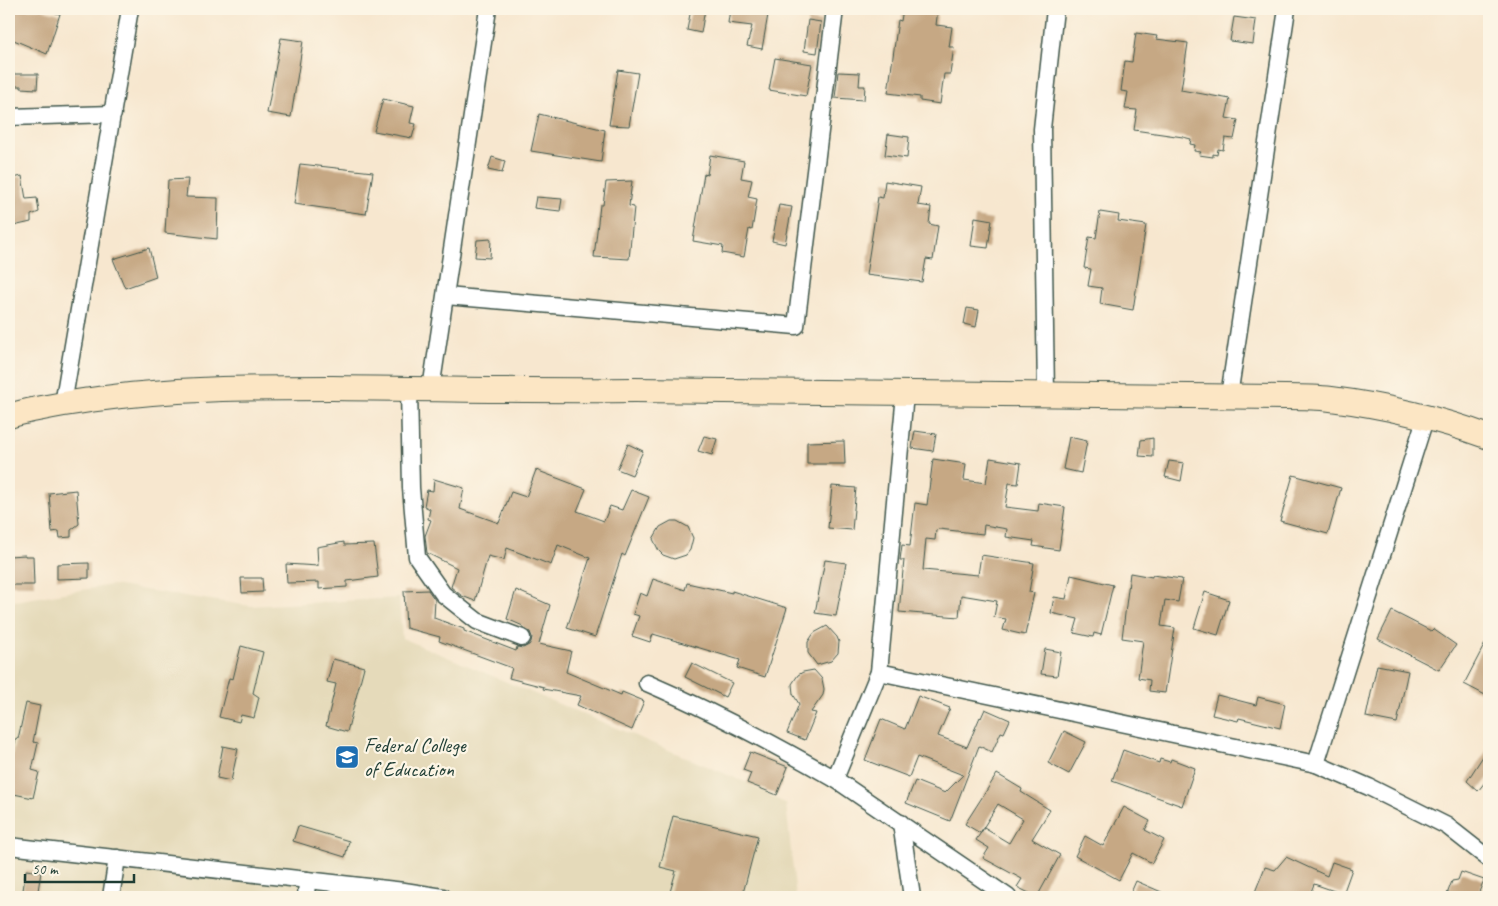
<svg xmlns="http://www.w3.org/2000/svg" width="1498" height="906" font-family="Caveat,sans-serif">
  <style>
    .built { fill: #e5daba }
    .building { fill: #c6a884 }
    .lines { fill: none; stroke-linecap: round; stroke-linejoin: round }
    .minor-casing { stroke: #3f564b; stroke-width: 19 }
    .secondary-casing { stroke: #3f564b; stroke-width: 26 }
    .minor { stroke: #fff; stroke-width: 16 }
    .secondary { stroke: #fce6c4; stroke-width: 24 }
    .labels { text-anchor: middle; dominant-baseline: central; stroke-width: 4.5; stroke-linejoin: round; paint-order: stroke }
    .poi-label { font-size: 21px; fill: #1f3d34; stroke: #fcf5e5; text-anchor: start }
  </style>
  <rect width="100%" height="100%" fill="#fcf5e5"/>
  <filter id="ink" filterUnits="userSpaceOnUse"><feTurbulence type="fractalNoise" baseFrequency=".02" numOctaves="2"/><feDisplacementMap in="SourceGraphic" scale="10" xChannelSelector="R" yChannelSelector="G"/><feConvolveMatrix kernelMatrix="1 2 1 2 8 2 1 2 1" color-interpolation-filters="sRGB"/></filter>
  <filter id="wash" filterUnits="userSpaceOnUse"><feTurbulence type="fractalNoise" baseFrequency=".0096" numOctaves="4" result="noise"/><feDisplacementMap in="SourceGraphic" scale="20" xChannelSelector="R" yChannelSelector="G"/><feGaussianBlur stdDeviation="1.12" result="paint"/><feColorMatrix in="noise" values="0 0 0 0 0 0 0 0 0 0 0 0 0 0 0 0 0 1.4 0 .05"/><feComposite in="paint" operator="in"/></filter>
  <g filter="url(#wash)">
    <rect width="100%" height="100%" fill="#f7e7cf"/>
    <!-- built -->
    <polygon class="built" points="112,585 250,606 399,598 402,638 747,783 786,804 796,897 9,897 9,602"/>
    <g id="blocks">
      <!-- building -->
      <g class="building">
        <polygon points="9,9 41,9 60,14 47,54 9,38"/>
        <polygon points="691,9 705,9 701,33 687,30"/>
        <polygon points="730,9 769,9 762,49 747,46 752,26 728,23"/>
        <polygon points="903,9 938,9 936,25 952,27 949,47 954,47 950,74 944,74 940,104 920,101 920,97 888,93 898,20 901,21"/>
        <polygon points="1234,17 1256,20 1253,44 1230,41"/>
        <polygon points="808,20 821,22 817,53 804,51"/>
        <polygon points="1136,33 1157,36 1156,39 1188,43 1181,90 1230,99 1226,118 1238,120 1234,139 1225,138 1223,150 1218,149 1217,155 1213,154 1213,157 1199,155 1201,152 1194,151 1195,145 1190,144 1191,139 1183,137 1134,130 1137,110 1125,109 1128,92 1121,91 1125,61 1132,62"/>
        <polygon points="281,38 303,41 291,117 267,113"/>
        <polygon points="775,58 812,64 806,96 769,90"/>
        <polygon points="618,70 638,73 629,126 609,125"/>
        <polygon points="838,72 860,73 859,86 865,86 864,100 835,98"/>
        <polygon points="9,74 38,74 37,89 21,88 21,86 9,86"/>
        <polygon points="383,99 414,106 410,123 416,124 412,138 374,131"/>
        <polygon points="539,114 605,130 601,162 531,151"/>
        <polygon points="888,134 909,137 907,158 885,155"/>
        <polygon points="710,155 744,161 741,178 752,180 748,197 757,199 752,230 749,229 744,257 722,253 723,246 693,241 704,174 707,175"/>
        <polygon points="492,157 505,161 502,173 488,170"/>
        <polygon points="300,164 373,172 366,214 294,204"/>
        <polygon points="22,176 26,199 37,198 39,212 31,215 31,222 9,227 9,179"/>
        <polygon points="188,179 186,197 218,198 217,239 165,233 168,180"/>
        <polygon points="632,181 629,206 634,207 629,259 594,257 600,205 603,205 606,182"/>
        <polygon points="885,181 921,187 918,205 931,207 929,224 938,226 933,260 926,259 922,282 866,275 878,197 883,198"/>
        <polygon points="536,197 562,199 560,211 534,208"/>
        <polygon points="779,205 792,207 785,244 772,241"/>
        <polygon points="1100,212 1119,215 1118,221 1146,225 1133,310 1100,304 1102,288 1088,286 1091,269 1084,268 1089,237 1096,238"/>
        <polygon points="975,217 992,220 988,248 971,246"/>
        <polygon points="491,239 490,258 475,257 477,240"/>
        <polygon points="149,248 156,277 125,288 113,259"/>
        <polygon points="967,308 979,310 976,327 964,324"/>
        <polygon points="915,431 936,434 933,451 912,448"/>
        <polygon points="704,436 717,439 712,455 698,451"/>
        <polygon points="1069,437 1087,441 1081,473 1063,469"/>
        <polygon points="1153,438 1153,457 1139,456 1141,440"/>
        <polygon points="844,441 845,464 807,464 807,442"/>
        <polygon points="628,444 643,451 632,475 617,469"/>
        <polygon points="990,458 1021,463 1018,484 1009,483 1005,507 1038,511 1039,503 1065,507 1059,550 1033,546 1034,541 1006,537 1007,529 984,525 983,534 939,529 936,530 935,540 926,539 923,570 978,575 981,555 1034,563 1029,592 1034,593 1025,635 1003,630 1006,619 994,617 997,601 961,595 959,617 899,612 904,560 900,560 902,545 910,546 915,503 927,505 933,459 966,464 964,480 986,483"/>
        <polygon points="1169,461 1184,463 1181,481 1165,477"/>
        <polygon points="536,470 586,489 577,511 604,521 610,506 622,510 631,490 649,497 625,556 622,554 595,637 567,628 590,558 558,545 551,565 507,548 504,560 488,556 475,601 462,596 451,587 457,568 427,553 425,536 431,520 428,519 430,509 424,506 427,490 433,491 434,479 464,488 460,509 499,523 511,492 526,497"/>
        <polygon points="1293,475 1341,488 1328,534 1280,521"/>
        <polygon points="832,486 856,488 852,530 828,528"/>
        <polygon points="76,490 79,524 71,530 71,537 60,538 59,531 52,532 49,493"/>
        <polygon points="671,521 677,521 688,527 693,538 690,550 686,555 674,559 663,555 659,551 653,539 660,527"/>
        <polygon points="344,542 344,545 374,544 378,577 347,581 347,587 319,589 319,582 287,583 286,564 318,566 317,547"/>
        <polygon points="25,555 25,556 33,556 34,585 9,585 9,556"/>
        <polygon points="825,560 846,563 836,616 815,613"/>
        <polygon points="89,563 89,578 57,579 57,564"/>
        <polygon points="1130,573 1152,577 1152,575 1182,579 1178,602 1165,600 1161,626 1175,628 1165,693 1149,691 1150,680 1138,678 1143,641 1122,638"/>
        <polygon points="1071,575 1113,585 1101,635 1094,633 1093,637 1074,633 1078,619 1051,613 1054,597 1066,599"/>
        <polygon points="241,578 262,578 263,592 242,593"/>
        <polygon points="653,579 685,590 687,583 732,593 732,591 787,608 765,677 737,668 740,660 653,634 650,642 632,636 639,616 633,614 640,593 647,596"/>
        <polygon points="428,590 435,600 434,618 464,629 464,631 516,651 517,647 523,648 529,645 531,642 532,637 530,632 523,628 523,626 507,619 516,590 550,605 539,644 571,651 566,672 621,695 622,692 644,701 632,730 577,705 581,696 543,689 544,687 509,678 512,668 439,641 440,637 406,628 404,591"/>
        <polygon points="1205,592 1229,600 1218,635 1194,628"/>
        <polygon points="1392,611 1431,631 1433,629 1456,645 1439,670 1378,639"/>
        <polygon points="827,626 837,637 839,642 838,653 831,661 817,665 808,653 808,642 814,633"/>
        <polygon points="1489,636 1489,697 1464,684"/>
        <polygon points="241,646 263,652 253,693 259,697 254,718 241,715 239,722 219,717 229,678 233,679"/>
        <polygon points="1045,649 1061,652 1057,676 1041,674"/>
        <polygon points="333,659 364,667 347,732 326,726 336,684 327,682"/>
        <polygon points="692,663 732,683 725,697 685,677"/>
        <polygon points="1377,665 1408,671 1397,723 1366,717"/>
        <polygon points="814,670 822,679 824,689 823,695 811,712 816,713 805,740 787,733 799,704 793,694 792,684 798,675 803,672"/>
        <polygon points="1217,695 1256,705 1258,697 1285,704 1280,728 1239,718 1238,721 1212,715"/>
        <polygon points="918,696 950,708 938,736 967,747 980,717 981,718 985,709 1010,720 1004,733 1001,732 992,752 979,746 950,821 906,803 915,781 945,793 963,775 917,757 909,777 865,760 881,719 905,729"/>
        <polygon points="26,703 40,706 33,742 38,743 32,770 39,772 33,798 9,793 9,771 16,738 18,739"/>
        <polygon points="1064,731 1086,742 1069,774 1048,763"/>
        <polygon points="223,746 238,749 231,781 217,778"/>
        <polygon points="1489,747 1489,777 1478,791 1467,781"/>
        <polygon points="1123,750 1159,763 1160,759 1170,762 1171,759 1195,768 1182,806 1112,781"/>
        <polygon points="750,752 788,767 777,795 747,783 751,773 743,770"/>
        <polygon points="997,774 1022,789 1021,792 1050,810 1032,839 1060,855 1037,897 1017,887 1022,879 983,858 989,848 976,840 984,828 1009,843 1023,819 998,804 980,833 965,824"/>
        <polygon points="1124,807 1150,821 1145,830 1164,840 1152,863 1133,853 1119,880 1075,856 1085,836 1103,846"/>
        <polygon points="673,816 758,836 742,897 691,897 670,892 676,871 660,867"/>
        <polygon points="298,826 349,841 345,857 293,841"/>
        <polygon points="1286,857 1327,876 1332,862 1352,869 1343,894 1314,884 1309,897 1253,897 1265,867 1275,870"/>
        <polygon points="26,870 41,872 37,897 22,897"/>
        <polygon points="1461,872 1484,880 1477,897 1446,897 1452,881 1458,880"/>
        <polygon points="1136,881 1173,897 1129,897"/>
      </g>
    </g>
  </g>
  <g filter="url(#ink)">
    <use href="#blocks" fill-opacity="0" stroke="#3f564b" stroke-width="1"/>
    <g class="lines">
      <defs>
        <g id="minor">
          <polyline points="9,117 113,114"/>
          <polyline points="446,296 796,326 835,9"/>
          <polyline points="409,389 411,488 417,557 443,594 477,621 522,638"/>
          <polyline points="431,389 488,9"/>
          <polyline points="905,394 879,672 835,779 1008,897"/>
          <polyline points="1046,394 1042,129 1055,9"/>
          <polyline points="1229,396 1287,9"/>
          <polyline points="63,404 130,9"/>
          <polyline points="879,672 1316,764 1369,787 1447,826 1489,859"/>
          <path d="M647,683C712,711 774,744 835,779"/>
          <polyline points="1316,764 1426,416"/>
          <polyline points="901,823 912,897"/>
          <polyline points="9,846 404,891 443,897"/>
          <polyline points="111,897 117,858"/>
          <polyline points="306,897 307,880"/>
        </g>
        <path id="secondary" d="M9,416C35,408 63,404 90,400C171,388 251,388 332,388C433,389 533,391 634,390L1285,397C1300,397 1316,397 1331,399C1387,406 1437,418 1489,437"/>
      </defs>
      <!-- minor casing -->
      <use href="#minor" class="minor-casing"/>
      <!-- secondary casing -->
      <use href="#secondary" class="secondary-casing"/>
      <!-- minor -->
      <use href="#minor" class="minor"/>
      <!-- secondary -->
      <use href="#secondary" class="secondary"/>
    </g>
  </g>
  <!-- icons -->
  <defs>
    <symbol id="school-square" viewBox="-11 -11 22 22"><rect x="-9" y="-9" width="18" height="18" rx="4" fill="#1f6fb2" stroke="#fcf5e5"/><path d="M0-5L7-2L0 1L-7-2ZM-4 1L0 2.5L4 1V4Q0 6-4 4Z" fill="#fff"/></symbol>
  </defs>
  <g fill-rule="evenodd">
    <use href="#school-square" x="333" y="743" width="28" height="28"/>
  </g>
  <g class="labels">
    <!-- poi labels -->
    <g class="poi-label">
      <text x="364" y="745">Federal College<tspan x="364" dy="24">of Education</tspan></text>
    </g>
  </g>
  <!-- margin -->
  <rect width="1498" height="906" fill="none" stroke="#fcf5e5" stroke-width="30"/>
  <!-- scale -->
  <path d="M25 874v8h109v-8" fill="none" stroke="#1f3d34" stroke-width="2.5"/>
  <text x="32" y="874" font-size="15" fill="#1f3d34" stroke="#fcf5e5" stroke-width="4" paint-order="stroke">50 m</text>
</svg>
